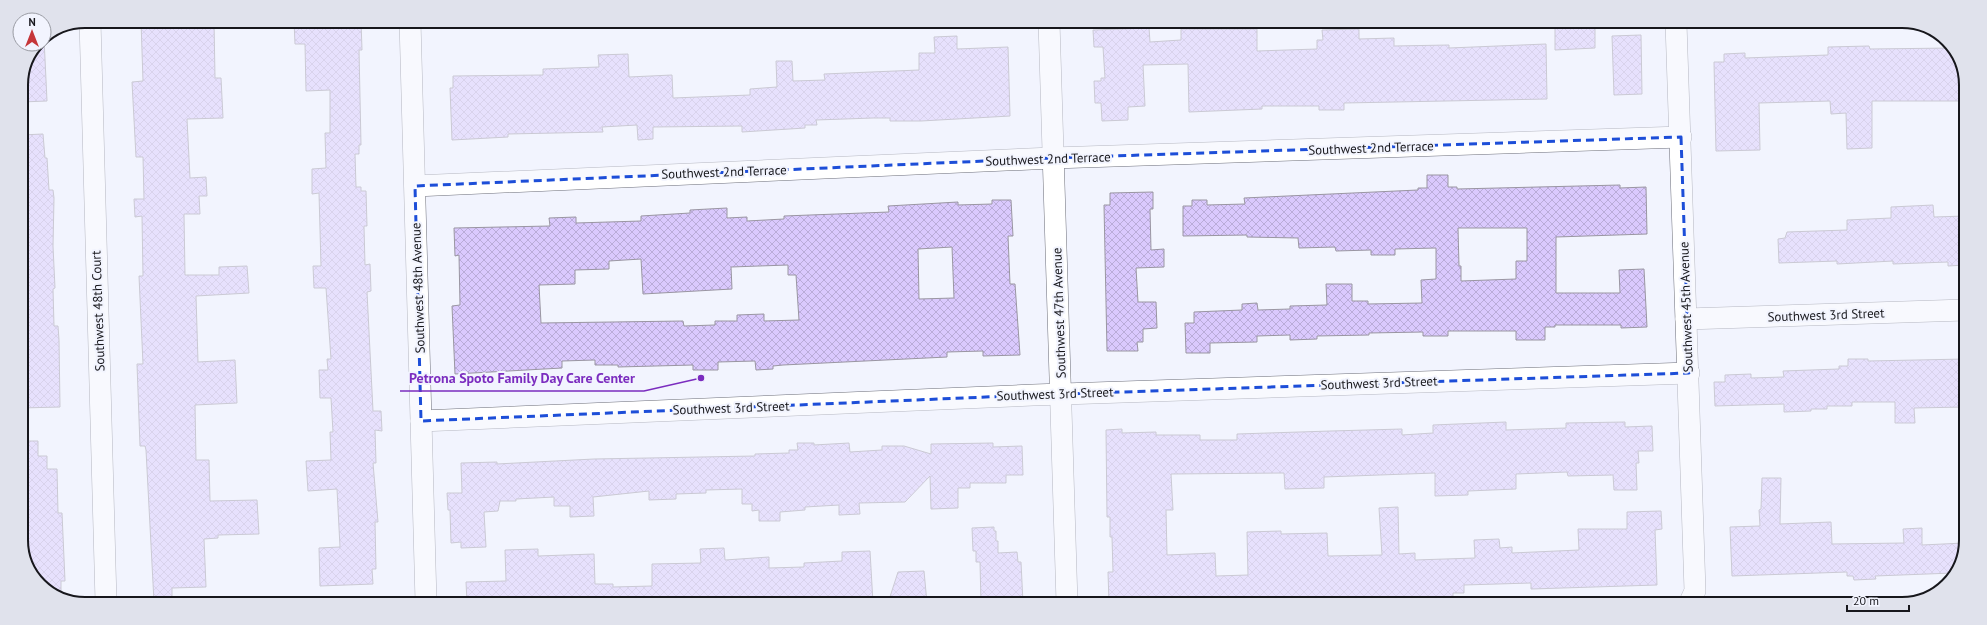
<svg xmlns="http://www.w3.org/2000/svg" width="1987" height="625" font-family="'PT Sans',sans-serif">
  <style>
    .building { fill: url(#building-cross-hatch); stroke: #9a96a2; fill-rule: evenodd }
    .lines { fill: none; stroke-linecap: round; stroke-linejoin: round }
    .minor-casing { stroke: #6d6f7a; stroke-width: 22 }
    .minor { stroke: #fff; stroke-width: 21 }
    .marked { fill: none; stroke: #1d4ed8; stroke-width: 3; stroke-dasharray: 8 5; stroke-linejoin: round }
    .labels { text-anchor: middle; dominant-baseline: central; stroke-width: 4; stroke-linejoin: round; paint-order: stroke }
    .street-label { font-size: 13px; fill: #17171c; stroke: #f2f4fe }
    .rim { fill: none; stroke: #17171c; stroke-width: 2 }
    .leader { fill: none; stroke: #7b2cbf; stroke-width: 1.5 }
    .callout-dot { fill: #7b2cbf; stroke: #f2f4fe; stroke-width: 1.5 }
    .callout-label { font-size: 14px; text-anchor: middle; font-weight: bold; fill: #7b2cbf; stroke: #f2f4fe; stroke-width: 4; stroke-linejoin: round; paint-order: stroke }
  </style>
  <defs>
    <pattern id="building-cross-hatch" width="8" height="8" patternUnits="userSpaceOnUse"><rect width="8" height="8" fill="#dac9fd"/><path d="M0 0l8 8M0 8l8-8" fill="none" stroke="#baacd8"/></pattern>
  </defs>
  <rect width="100%" height="100%" fill="#f2f4fe"/>
  <!-- building -->
  <g class="building">
    <polygon points="141,21 214,21 215,78 221,78 223,118 187,119 190,178 206,177 207,196 199,196 200,214 184,214 185,275 219,275 219,267 247,266 249,293 196,296 198,362 235,360 237,403 195,405 196,460 209,460 210,501 257,500 259,534 218,535 218,538 204,539 206,587 172,588 172,602 154,602 146,450 145,446 140,446 137,364 143,364 139,276 143,276 142,216 135,217 134,199 144,199 143,157 136,157 132,82 143,81"/>
    <polygon points="294,21 361,21 362,50 359,50 361,145 359,145 359,154 355,154 356,187 361,187 361,191 366,191 367,226 364,226 365,265 370,264 371,291 367,292 373,411 381,411 382,431 375,430 376,463 373,463 378,522 375,522 376,569 372,569 373,584 320,586 319,548 340,547 337,489 308,491 306,461 331,460 330,432 333,432 331,398 320,398 319,370 328,370 327,359 331,359 326,288 314,288 313,266 321,266 319,193 312,194 312,169 326,168 325,133 330,133 330,90 306,91 305,44 295,44"/>
    <polygon points="1555,23 1595,23 1595,48 1555,50"/>
    <polygon points="1149,28 1150,42 1181,40 1181,29 1257,29 1257,51 1317,49 1317,40 1323,40 1322,30 1359,29 1359,39 1394,38 1394,46 1449,45 1449,48 1546,44 1547,99 1344,103 1344,110 1319,110 1319,106 1262,106 1262,109 1189,112 1188,64 1143,65 1145,106 1128,107 1128,120 1102,121 1101,103 1095,103 1094,81 1101,81 1101,78 1105,78 1103,47 1094,47 1093,30"/>
    <polygon points="1641,35 1642,94 1614,95 1612,36"/>
    <polygon points="957,36 957,49 1008,47 1010,116 921,121 890,121 890,118 873,118 816,120 817,125 805,125 805,128 742,132 742,126 653,127 653,139 638,140 637,125 602,127 603,132 508,134 508,137 452,140 450,88 453,88 453,76 543,75 543,69 599,67 598,55 628,54 629,77 672,75 673,98 750,95 750,89 777,87 776,61 792,61 793,81 825,80 824,74 919,70 919,53 935,53 934,37"/>
    <polygon points="44,38 47,101 21,102 21,85 38,44 44,44"/>
    <polygon points="1869,46 1870,49 1953,48 1966,80 1966,101 1872,101 1872,148 1847,149 1846,113 1831,114 1830,101 1759,103 1760,150 1716,151 1714,62 1724,62 1724,54 1745,53 1745,58 1828,55 1828,47"/>
    <polygon points="43,134 45,158 47,158 49,190 53,190 54,198 53,246 55,288 53,289 54,326 58,326 59,340 60,407 21,408 21,135"/>
    <path d="M1427,175H1448V187H1457V189L1620,185V188L1646,187L1647,234L1556,237V293H1620L1619,270L1644,269L1647,327L1621,328V325H1555V327H1545V340H1516V331H1448V336H1423V332L1369,333V335L1317,336V339L1290,340V335L1257,336V342L1210,343V353H1186L1185,323H1194V312L1242,310V304L1257,303L1258,310L1290,309V306L1327,305L1326,284H1352V301H1368V304L1422,303L1421,280L1436,279V248L1395,249V255H1371V250L1336,251L1335,247L1299,248L1298,238L1247,237V235L1183,236V206H1192V200H1207V205L1245,204L1244,198L1418,190V188H1427ZM1458,228H1527V261H1516V279L1461,281V266H1459Z"/>
    <polygon points="1153,192 1153,209 1150,209 1151,250 1164,249 1164,267 1136,268 1138,302 1156,302 1157,328 1143,329 1143,342 1137,342 1138,351 1107,351 1104,205 1110,205 1110,193"/>
    <path d="M992,200H1011L1013,236H1008L1010,284H1015L1020,355L983,356V351L947,352V357L783,365L773,366V369L756,370L755,361L718,362V370H693V365L618,367V365H595V360L562,361V368L455,374L452,306L460,305L459,255L455,256L454,228L550,226L549,218L576,217V223L641,221V216L690,213V210L727,208V218L747,217V221L784,219V216L889,212L888,206L958,202V205L992,204ZM952,247L954,298L919,299L918,249ZM641,259L643,294L732,289L731,267L788,265V275H796L799,320L764,321V314L737,315V321H715V325L684,326L683,321L541,323L539,285L575,284V270L609,269V261Z"/>
    <polygon points="1933,205 1934,217 1965,216 1965,265 1948,266 1948,262 1893,264 1893,261 1837,264 1837,261 1779,263 1778,239 1785,238 1787,232 1847,230 1847,220 1891,218 1891,207"/>
    <polygon points="1848,359 1868,359 1868,361 1965,359 1964,407 1914,408 1915,423 1895,423 1895,402 1852,402 1852,406 1827,406 1827,409 1811,409 1811,411 1784,412 1784,404 1715,406 1714,382 1725,382 1725,375 1751,374 1751,378 1784,377 1783,371 1839,369 1839,366 1848,366"/>
    <polygon points="1506,422 1506,430 1566,428 1566,423 1625,422 1625,427 1652,426 1653,451 1638,451 1639,463 1636,463 1637,490 1614,490 1613,475 1568,476 1567,472 1516,474 1516,489 1468,491 1468,495 1435,496 1435,473 1324,477 1324,488 1285,489 1284,473 1171,474 1173,510 1166,510 1167,555 1215,553 1216,576 1248,575 1247,532 1281,531 1281,534 1327,533 1328,556 1382,555 1379,508 1398,507 1399,554 1415,553 1415,560 1475,558 1474,540 1499,539 1500,548 1512,547 1512,553 1579,550 1578,529 1627,529 1627,512 1661,511 1662,529 1655,530 1657,585 1531,589 1531,583 1464,585 1464,593 1453,593 1453,601 1430,602 1430,597 1354,598 1354,602 1336,602 1336,599 1248,602 1248,600 1193,603 1193,600 1156,601 1156,603 1109,603 1108,572 1113,572 1112,537 1110,537 1110,517 1107,517 1106,430 1122,429 1122,433 1156,432 1156,435 1200,435 1200,440 1237,440 1237,434 1331,431 1402,429 1402,435 1433,433 1433,425"/>
    <polygon points="21,441 38,441 38,456 47,456 47,469 57,469 58,513 62,513 65,581 61,581 61,597 34,579 21,545"/>
    <polygon points="797,443 814,443 814,445 849,443 850,452 882,450 882,446 904,446 931,454 931,444 993,443 993,447 1022,446 1023,475 1006,475 1006,483 970,483 970,488 958,488 958,508 931,509 930,476 905,502 859,503 860,514 839,515 839,505 805,507 805,510 780,512 780,521 759,521 759,510 752,511 752,504 742,504 742,489 706,490 706,493 676,494 676,499 649,500 649,491 593,497 594,516 570,517 570,506 554,506 554,497 516,499 516,501 500,501 498,511 484,512 486,547 461,548 461,542 451,543 450,510 448,510 447,493 462,493 461,463 497,462 497,464 594,459 755,456 755,454 789,453 789,450 798,450"/>
    <polygon points="1762,478 1781,478 1780,524 1831,522 1832,544 1904,543 1903,529 1922,528 1922,545 1964,543 1964,557 1953,573 1875,576 1876,579 1854,580 1853,576 1847,576 1847,572 1732,576 1730,527 1760,526 1759,510 1761,509"/>
    <polygon points="994,527 994,531 996,531 996,541 998,541 998,553 1017,552 1018,562 1021,562 1023,603 981,603 980,562 976,562 976,551 973,551 972,528"/>
    <polygon points="724,548 725,560 769,557 769,568 804,567 804,563 842,561 842,552 870,551 873,603 467,602 466,582 506,581 505,550 538,549 538,556 594,554 595,584 613,584 613,587 652,586 652,564 701,563 700,549"/>
    <polygon points="924,571 927,603 888,603 898,572"/>
  </g>
  <g class="lines">
    <defs>
      <g id="minor">
        <polyline points="90,21 106,602"/>
        <polyline points="410,21 426,602"/>
        <polyline points="1049,22 1067,603"/>
        <polyline points="1676,23 1695,591 1689,604"/>
        <polyline points="415,186 1053,158 1681,137"/>
        <polyline points="1686,319 1965,310"/>
        <polyline points="421,421 1033,395 1689,373"/>
      </g>
    </defs>
    <!-- minor casing -->
    <use href="#minor" class="minor-casing"/>
    <!-- minor -->
    <use href="#minor" class="minor"/>
  </g>
  <!-- marked area -->
  <path d="M0 0H1987V625H0ZM1681,137L1689,373L1033,395L421,421L415,186L1053,158Z" fill="#f2f4fe" fill-opacity=".55" fill-rule="evenodd"/>
  <path class="marked" d="M1681,137L1689,373L1033,395L421,421L415,186L1053,158Z"/>
  <g class="labels">
    <!-- street labels -->
    <g class="street-label">
      <text transform="translate(1371 148) rotate(-2)">Southwest 2nd Terrace</text>
      <text transform="translate(1048 159) rotate(-2)">Southwest 2nd Terrace</text>
      <text transform="translate(724 172) rotate(-2)">Southwest 2nd Terrace</text>
      <text transform="translate(418 288) rotate(-92)">Southwest 48th Avenue</text>
      <text transform="translate(1686 307) rotate(-92)">Southwest 45th Avenue</text>
      <text transform="translate(98 311) rotate(-92)">Southwest 48th Court</text>
      <text transform="translate(1059 313) rotate(-92)">Southwest 47th Avenue</text>
      <text transform="translate(1826 315) rotate(-2)">Southwest 3rd Street</text>
      <text transform="translate(1379 383) rotate(-2)">Southwest 3rd Street</text>
      <text transform="translate(1055 394) rotate(-2)">Southwest 3rd Street</text>
      <text transform="translate(731 408) rotate(-2)">Southwest 3rd Street</text>
    </g>
  </g>
  <!-- crop -->
  <path d="M0 0H1987V625H0ZM85 28H1902A57 57 0 0 1 1959 85V540A57 57 0 0 1 1902 597H85A57 57 0 0 1 28 540V85A57 57 0 0 1 85 28Z" fill="#e0e2ec" fill-rule="evenodd"/>
  <path class="rim" d="M85 28H1902A57 57 0 0 1 1959 85V540A57 57 0 0 1 1902 597H85A57 57 0 0 1 28 540V85A57 57 0 0 1 85 28Z"/>
  <!-- callouts -->
  <path class="leader" d="M701 378L644 391H400"/>
  <circle class="callout-dot" cx="701" cy="378" r="4"/>
  <g class="callout-label">
    <text x="522" y="383">Petrona Spoto Family Day Care Center</text>
  </g>
  <!-- north arrow -->
  <g transform="translate(32 32)"><circle r="19" fill="#f2f4fe" stroke="#9a9ca4"/>
  <path d="M0-3L7 15L0 10L-7 15Z" fill="#c53639"/>
  <text y="-6" font-size="11" font-weight="bold" text-anchor="middle" fill="#17171c">N</text>
  </g>
  <!-- scale -->
  <path d="M1847 605v6h62v-6" fill="none" stroke="#17171c" stroke-width="2"/>
  <text x="1853" y="605" font-size="12" fill="#17171c" stroke="#f2f4fe" stroke-width="3" paint-order="stroke">20 m</text>
</svg>
